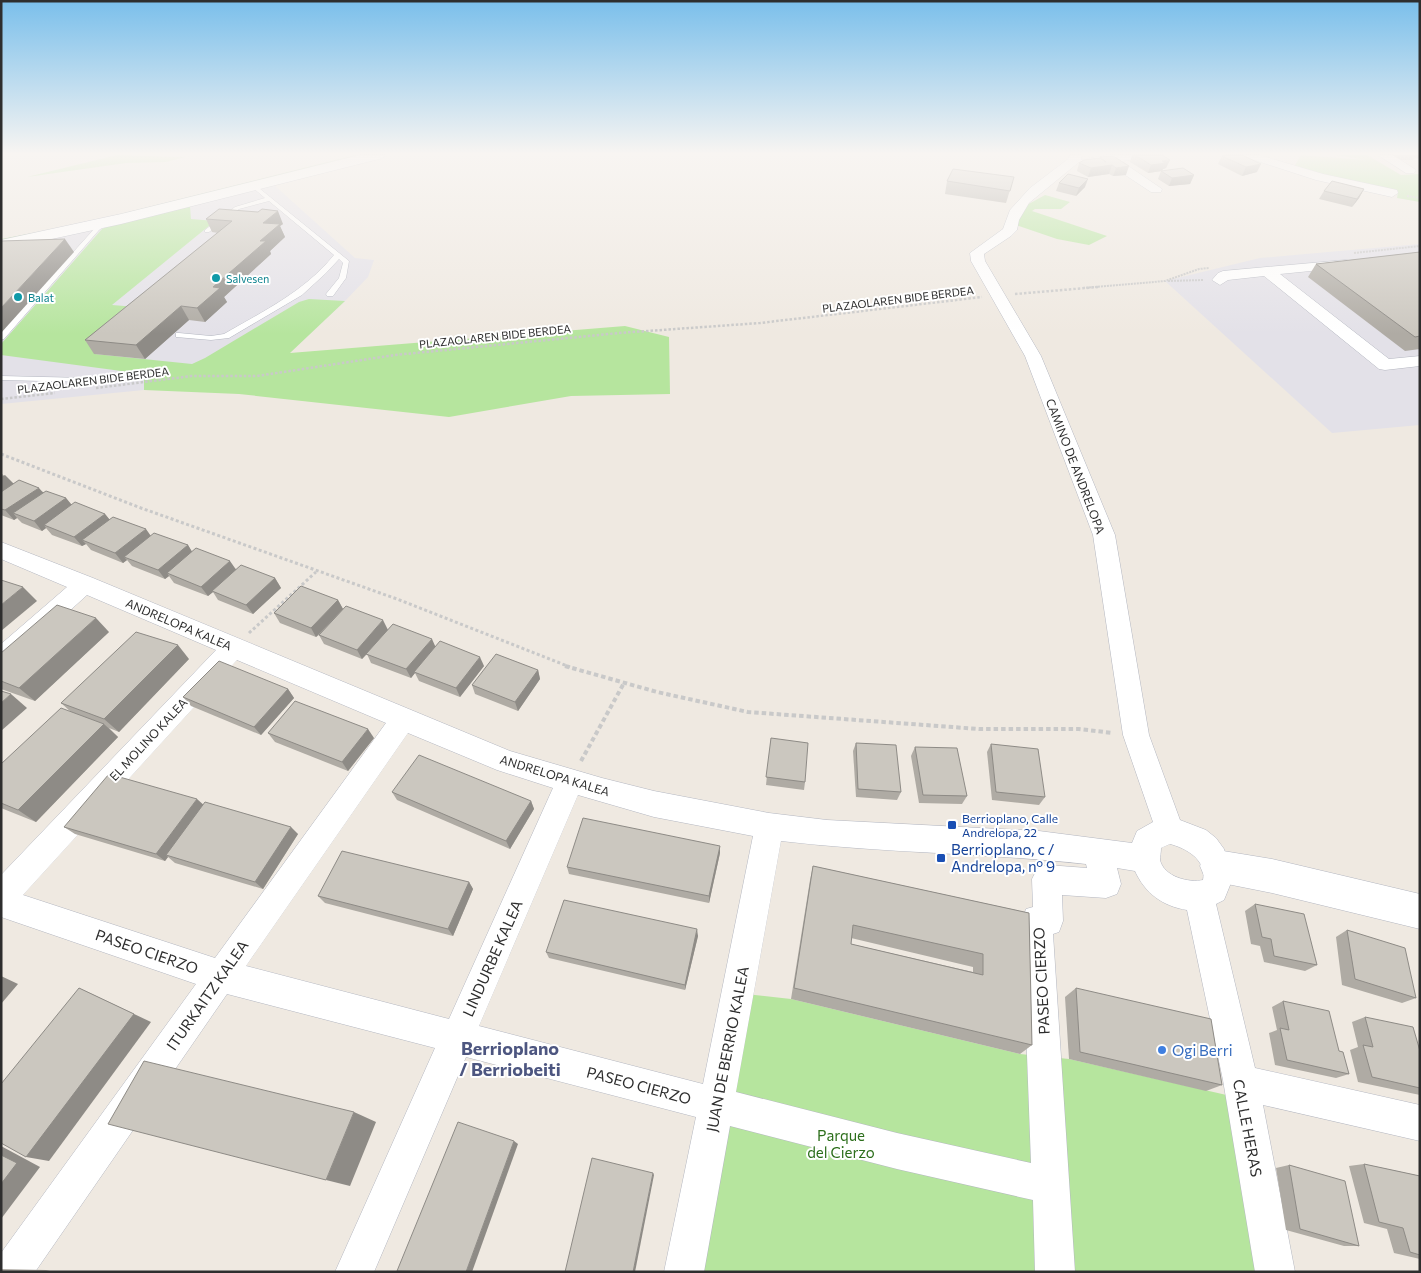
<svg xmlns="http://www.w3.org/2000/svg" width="1421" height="1273" font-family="Commissioner,sans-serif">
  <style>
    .industrial { fill: #e3e1e8 }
    .green { fill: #b6e59e }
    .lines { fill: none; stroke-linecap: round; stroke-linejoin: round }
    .lane-casing { stroke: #b4b7c1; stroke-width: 1 }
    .street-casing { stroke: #b4b7c1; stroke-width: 1 }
    .secondary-casing { stroke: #b4b7c1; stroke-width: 1 }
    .path-far3 { stroke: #c9c9c9; stroke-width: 2; stroke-dasharray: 2 1; stroke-linecap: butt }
    .path-far2 { stroke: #c9c9c9; stroke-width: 2.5; stroke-dasharray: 2.5 2; stroke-linecap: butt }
    .path-far1 { stroke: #c9c9c9; stroke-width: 3; stroke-dasharray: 3 2.5; stroke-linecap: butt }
    .path { stroke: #c9c9c9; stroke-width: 4; stroke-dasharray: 4.5 3; stroke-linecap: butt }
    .lane { fill: #fff; fill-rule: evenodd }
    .street { fill: #fff; fill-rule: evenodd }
    .secondary { fill: #fff; fill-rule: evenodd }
    .wall { fill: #afaba4; fill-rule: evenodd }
    .shaded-wall { fill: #8e8b86 }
    .building { fill: #cbc7bf; stroke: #8e8b86; fill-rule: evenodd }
    .culture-dot { fill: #0f9aa8; stroke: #fff; stroke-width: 2 }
    .transit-dot { fill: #1a4fb4; stroke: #fff; stroke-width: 2 }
    .shop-dot { fill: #3f7fe0; stroke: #fff; stroke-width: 2 }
    .labels { text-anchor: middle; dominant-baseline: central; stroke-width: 4; stroke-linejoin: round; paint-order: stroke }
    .far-culture-label { font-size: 11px; fill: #0d838f; stroke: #fff; text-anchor: start }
    .far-street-label { font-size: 11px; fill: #2e2e2e; stroke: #fff }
    .street-label { font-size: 12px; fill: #2e2e2e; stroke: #fff }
    .transit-label { font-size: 12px; fill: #164399; stroke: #fff; text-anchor: start }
    .near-transit-label { font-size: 15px; fill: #164399; stroke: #fff; text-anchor: start }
    .near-street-label { font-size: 15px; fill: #2e2e2e; stroke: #fff }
    .near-shop-label { font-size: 15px; fill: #366cbe; stroke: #fff; text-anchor: start }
    .near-park-label { font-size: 15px; fill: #2c6e1b; stroke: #fff }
    .near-quarter-label { font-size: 18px; font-weight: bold; fill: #4d5680; stroke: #fff }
  </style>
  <rect width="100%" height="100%" fill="#efe9e1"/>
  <!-- industrial -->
  <g class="industrial">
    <polygon points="274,185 355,258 374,260 368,277 345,301 289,353 144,390 1,404 1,257 15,242"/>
    <polygon points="1420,244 1420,425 1332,433 1165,281 1260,258"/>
  </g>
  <!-- green -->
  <g class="green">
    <polygon points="117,155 185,157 166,162 126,163 27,177"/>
    <polygon points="355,155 378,155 107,222 1,241 1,239 81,224"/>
    <polygon points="1301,155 1366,160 1335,155 1367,155 1401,175 1420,174 1420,202 1397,198 1398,192 1294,167"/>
    <polygon points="1045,195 1070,202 1061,209 1035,209 1032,211 1107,236 1089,245 1057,239 1010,223 1016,211"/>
    <polygon points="190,206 191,219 215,221 112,305 149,308 95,354 192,364 205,358 299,302 309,299 345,301 290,353 625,326 669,337 670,394 571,396 449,417 239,394 144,390 144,374 1,355 1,344 102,229 112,224"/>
    <polygon points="737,993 791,999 1020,1054 1069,1059 1244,1099 1274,1272 684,1272"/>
  </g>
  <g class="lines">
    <defs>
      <g id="lane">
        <path d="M254,184L349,261L346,278L333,296H327L326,294L339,278L343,263L339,259L326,273L302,295L229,338L211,340L176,337V333H179L211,336L224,334C264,311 305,291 334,255L269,201L239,209L209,232H205V230L235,207L265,198L252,187V185Z"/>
        <polygon points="105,221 110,222 99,230 4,339 1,339 1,332 95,228"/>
        <polygon points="1,376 86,378 90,380 86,382 1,380"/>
      </g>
      <g id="street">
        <path d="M1070,155H1082L1081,160L1108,155H1145L1139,159L1121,161L1162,189L1161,192H1151L1107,163L1085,166L1079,162L1029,203L1019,220L1017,230L1011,236L984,254L985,261L1041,356L1115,535L1149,735L1180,820L1206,830L1216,838L1224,849L1233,878L1224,900L1216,904L1255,1068L1420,1105V1141L1263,1105L1295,1272H1255L1223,1080L1187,910C1162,906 1145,893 1135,871L1117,868L1121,884L1117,894L1106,898L1062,895L1063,921L1059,932L1053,934L1075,1272H1035L1033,1200L897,1169L730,1126L704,1272H664L696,1117L466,1057L374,1272H335L435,1048L227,994L35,1272H1V1253L196,984L1,917V875L216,650L87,595L10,665L1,668V644L67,587L1,559V542L93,578L510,751L602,778L654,791L769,813L827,820L1039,831L1132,843L1137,831L1153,822L1123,735L1093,535L1025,356L971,261L970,253L1003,229L1010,210L1030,188L1068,159ZM237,660L386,723L215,958L23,895ZM408,733L497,770L553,788L449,1019L246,966ZM578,795L654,817L753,836L703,1084L479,1026ZM781,841C882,853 985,853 1086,864L1087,868L1047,865L1037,869L1032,879L1033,907L1026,909L1022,920L1031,1163L897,1133L736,1092ZM1170,844C1186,848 1207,860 1203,880C1189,883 1164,877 1160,860C1160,857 1161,852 1161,848Z"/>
        <polygon points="1239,155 1259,155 1323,174 1397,190 1398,193 1392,197 1316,180"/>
        <polygon points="1378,155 1393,155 1416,170 1414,173 1406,173"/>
        <polygon points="1346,260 1351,261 1353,264 1351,267 1280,274 1389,359 1420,356 1420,366 1385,370 1379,369 1264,276 1228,280 1220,285 1212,280 1218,273 1223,271"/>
      </g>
      <g id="secondary">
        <polygon points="360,155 385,155 383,158 121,224 1,250 1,240 121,214"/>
        <polygon points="1217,850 1272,859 1420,894 1420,929 1272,893 1217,882 1205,878 1200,866 1205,854"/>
      </g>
    </defs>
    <!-- lane casing -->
    <use href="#lane" class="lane-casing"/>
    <!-- street casing -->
    <use href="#street" class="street-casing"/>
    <!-- secondary casing -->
    <use href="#secondary" class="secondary-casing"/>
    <!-- path-far3 -->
    <g class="path-far3">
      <polyline points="1407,196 1420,198"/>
      <polyline points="1354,253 1420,246"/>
      <polyline points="1168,281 1204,280"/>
      <polyline points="1083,288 1165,281 1199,269 1209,268"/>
    </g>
    <!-- path-far2 -->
    <g class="path-far2">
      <polyline points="1015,294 1098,287"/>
      <polyline points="96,388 192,376 257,376 395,355 619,333 760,323 982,297"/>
      <polyline points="1,399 55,393"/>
      <polyline points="1,454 4,455"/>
    </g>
    <!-- path-far1 -->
    <g class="path-far1">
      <polyline points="1,454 141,508 397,599 570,667"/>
      <polyline points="249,633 316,572"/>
    </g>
    <!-- path -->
    <g class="path">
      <polyline points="565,666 657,692 748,712 979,729 1079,729 1113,733"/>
      <polyline points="581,761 624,683"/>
    </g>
    <!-- lane -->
    <use href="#lane" class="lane"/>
    <!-- street -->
    <use href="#street" class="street"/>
    <!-- secondary -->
    <use href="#secondary" class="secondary"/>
  </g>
  <!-- wall -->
  <g class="wall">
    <polygon points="1132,155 1162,155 1170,160 1166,168 1163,169 1162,171 1194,175 1190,184 1169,186 1158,179 1161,171 1148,173 1130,162"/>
    <polygon points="1392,155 1420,155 1420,159 1418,159 1414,157 1413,160 1401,160"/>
    <polygon points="1222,156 1257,172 1242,176 1218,164"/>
    <polygon points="1100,157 1126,175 1113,176 1109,174 1088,177 1077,171 1079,163 1100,158"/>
    <polygon points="1014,177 1006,203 945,194 947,181"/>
    <polygon points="1059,183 1085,187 1076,196 1056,191"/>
    <polygon points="1364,189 1359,198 1352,207 1319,199 1324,191"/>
    <polygon points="206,219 283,224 280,226 285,237 270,251 271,254 224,297 227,302 205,322 189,320 145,359 94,354 85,340 218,233 212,232"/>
    <polygon points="1420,252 1420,349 1405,351 1308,277 1316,264"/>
    <polygon points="1,473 13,484 66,498 72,505 105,514 110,520 150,536 188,545 192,552 236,569 275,578 281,588 253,614 218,600 213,592 208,596 174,583 169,576 165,579 132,566 127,560 123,563 91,550 86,544 82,546 52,535 46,528 42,531 22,523 17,518 14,520 1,515"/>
    <polygon points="338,600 343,609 388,630 435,646 484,666 460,697 419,681 415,673 411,678 371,663 367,654 362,659 324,644 319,635 316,637 280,623 274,613"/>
    <polygon points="109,632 35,701 1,689 1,653"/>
    <polygon points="189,659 119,732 109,728 118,737 36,822 1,808 1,764 71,712 61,703"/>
    <polygon points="538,670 540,679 518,711 475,694 472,685"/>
    <polygon points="288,689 294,698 261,735 191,706 183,697"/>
    <polygon points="268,733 374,738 348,771 275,742"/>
    <polygon points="771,738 805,782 804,790 766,785"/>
    <polygon points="856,743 901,792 897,800 856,797 853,751"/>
    <polygon points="991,744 1045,797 1039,805 992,800 987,752"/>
    <polygon points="915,747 967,796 962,804 919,803 911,756"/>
    <polygon points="392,792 531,801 534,809 510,849 397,800"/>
    <polygon points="203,805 298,834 263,889 175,863 168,857 165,861 75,834 64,827"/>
    <polygon points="720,853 709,903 569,874 567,867"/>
    <path d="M813,866L1029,913L1032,1045L1020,1054L791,999L810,880ZM851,938L973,967V972L851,944Z"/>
    <polygon points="469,882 473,889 453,936 325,903 318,896"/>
    <polygon points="1255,904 1317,965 1305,971 1264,962 1260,946 1251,944 1245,911"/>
    <polygon points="1347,930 1416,998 1402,1003 1342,985 1336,937"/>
    <polygon points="698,936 685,990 549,958 546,952"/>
    <polygon points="1076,988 1222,1085 1206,1091 1069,1059 1065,997"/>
    <polygon points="1283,1001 1339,1051 1349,1074 1336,1078 1275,1065 1269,1033 1277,1030 1272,1007"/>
    <polygon points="1365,1017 1420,1051 1420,1095 1358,1082 1350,1050 1358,1047 1352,1022"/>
    <polygon points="1364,1164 1420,1176 1420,1259 1394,1253 1387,1229 1364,1223 1349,1166"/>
    <polygon points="1289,1165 1359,1246 1344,1246 1286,1230 1276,1168"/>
    <polygon points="1,1269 46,1270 54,1272 1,1272"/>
  </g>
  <!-- shaded-wall -->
  <g class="shaded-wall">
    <polygon points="1170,160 1166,168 1163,169 1162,171 1148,173 1151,165 1162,161"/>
    <polygon points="1261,164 1257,172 1242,176 1246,167"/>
    <polygon points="1112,165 1109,174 1088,177 1091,168"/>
    <polygon points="1129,166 1126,175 1113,176 1116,168"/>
    <polygon points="1194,175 1190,184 1169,186 1172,178"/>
    <polygon points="1088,179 1085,187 1076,196 1079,188"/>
    <polygon points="1364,189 1359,198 1352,207 1357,199"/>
    <polygon points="278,211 283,224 280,226 285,237 270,251 271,254 224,297 227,302 205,322 197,308 213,287 260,241 263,223"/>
    <polygon points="65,239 74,252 1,333 1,308"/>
    <polygon points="181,306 189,320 145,359 136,345"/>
    <polygon points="5,475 14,484 1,493 1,477"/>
    <polygon points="39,488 47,497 13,513 17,518 14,520 5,510"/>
    <polygon points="66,498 74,508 44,525 46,528 42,531 34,521"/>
    <polygon points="105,514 113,524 82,540 86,544 82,546 74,537"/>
    <polygon points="146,529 153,539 124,557 127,560 123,563 115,553"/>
    <polygon points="188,545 194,555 167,573 169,576 165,579 158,570"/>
    <polygon points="230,561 237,571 212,591 213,592 208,596 201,587"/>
    <polygon points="275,578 281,588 253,614 246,605"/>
    <polygon points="23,587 37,601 1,631 1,605"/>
    <polygon points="338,600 343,609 316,637 311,628"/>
    <polygon points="96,618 109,632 35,701 19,688"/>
    <polygon points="383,620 388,630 362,659 357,650"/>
    <polygon points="432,639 436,648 414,672 415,673 411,678 406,669"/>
    <polygon points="178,645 189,659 119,732 104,719"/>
    <polygon points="480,657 484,666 460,697 456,688"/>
    <polygon points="538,670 540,679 518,711 515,702"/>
    <polygon points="288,689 294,698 261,735 254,727"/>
    <polygon points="11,694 27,708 1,731 1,703"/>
    <polygon points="104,724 118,737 36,822 18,810"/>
    <polygon points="368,729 374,738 348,771 342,762"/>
    <polygon points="197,799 206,807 166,855 168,857 165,861 156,854"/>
    <polygon points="531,801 534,809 510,849 506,841"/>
    <polygon points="291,827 298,834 263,889 255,882"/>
    <polygon points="720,846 720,853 709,903 709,896"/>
    <polygon points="469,882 473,889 453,936 448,929"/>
    <polygon points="697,929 698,936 685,990 685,985"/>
    <polygon points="1,976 18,984 1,1004"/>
    <polygon points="79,988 151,1022 49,1161 26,1157"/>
    <polygon points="354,1112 376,1122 350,1186 326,1180"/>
    <polygon points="514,1141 518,1144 472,1272 466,1272"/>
    <polygon points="1,1146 40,1167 1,1219"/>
    <polygon points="653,1173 654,1175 635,1272 633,1272"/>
  </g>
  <!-- building -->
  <g class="building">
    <polygon points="1135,155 1162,155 1170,160 1162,161 1165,163 1151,165"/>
    <polygon points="1226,155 1242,155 1261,164 1246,167 1222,156"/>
    <polygon points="1113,156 1129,166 1116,168 1112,165 1091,168 1079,163 1084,160 1100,158 1106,162 1100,157"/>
    <polygon points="1183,168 1194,175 1172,178 1161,171"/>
    <polygon points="953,169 1014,177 1010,191 947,181"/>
    <polygon points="1068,174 1088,179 1079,188 1059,183"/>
    <polygon points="1332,181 1364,189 1357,199 1324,191"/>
    <polygon points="219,209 258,212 262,209 278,211 263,223 280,224 260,241 266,241 213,287 220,288 197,308 181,306 136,345 85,340 232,221 206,219"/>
    <polygon points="65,239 1,308 1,241"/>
    <polygon points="1420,252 1420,336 1415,337 1316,264"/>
    <polygon points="19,480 39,488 5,510 1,509 1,492"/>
    <polygon points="46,491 66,498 34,521 13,513"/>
    <polygon points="75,502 105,514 74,537 44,525"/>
    <polygon points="113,517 146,529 115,553 82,540"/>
    <polygon points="154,533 188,545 158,570 124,557"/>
    <polygon points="196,548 230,561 201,587 167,573"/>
    <polygon points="241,565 275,578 246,605 212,591"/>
    <polygon points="1,580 23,587 1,605"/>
    <polygon points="301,586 338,600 311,628 274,613"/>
    <polygon points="57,605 96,618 19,688 1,681 1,653"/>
    <polygon points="346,606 383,620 357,650 319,635"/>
    <polygon points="393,624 432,639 406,669 366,654"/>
    <polygon points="136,632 178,645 104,719 61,703"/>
    <polygon points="440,641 480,657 456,688 414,672"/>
    <polygon points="496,654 538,670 515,702 472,685"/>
    <polygon points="219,661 288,689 254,727 183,697"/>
    <polygon points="1,691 11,694 1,703"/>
    <polygon points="295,701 368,729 342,762 268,733"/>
    <polygon points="61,708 104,724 18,810 1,803 1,764"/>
    <polygon points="771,738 808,743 805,782 766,777"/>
    <polygon points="856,743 896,745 901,792 858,789"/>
    <polygon points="991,744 1038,749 1045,797 996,792"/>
    <polygon points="915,747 957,748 967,796 923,795"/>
    <polygon points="419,755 531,801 506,841 392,792"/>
    <polygon points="109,774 197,799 156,854 64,827"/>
    <polygon points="205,802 291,827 255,882 166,855"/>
    <polygon points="583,818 720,846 709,896 567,867"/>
    <polygon points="342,851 469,882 448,929 318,896"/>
    <path d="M813,866L1029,913L1032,1045L794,988ZM853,925L983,954V975L851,944Z"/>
    <polygon points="564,900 697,929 685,985 546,952"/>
    <polygon points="1255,904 1304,914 1317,965 1274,956 1271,939 1262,937"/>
    <polygon points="1347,930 1405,948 1416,998 1355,979"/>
    <polygon points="79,988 134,1014 26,1157 1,1143 1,1084"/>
    <polygon points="1076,988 1211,1019 1222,1085 1080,1052"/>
    <polygon points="1283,1001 1329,1011 1339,1051 1343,1052 1349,1074 1287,1060 1280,1028 1289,1030"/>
    <polygon points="1365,1017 1413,1027 1420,1051 1420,1088 1372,1077 1363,1045 1373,1047"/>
    <polygon points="144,1061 354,1112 326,1180 108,1124"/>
    <polygon points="458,1122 514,1141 466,1272 397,1271"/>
    <polygon points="1,1155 17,1163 1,1184"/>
    <polygon points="592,1158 653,1173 633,1272 565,1272"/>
    <polygon points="1364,1164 1420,1176 1420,1255 1410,1252 1403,1228 1379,1222"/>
    <polygon points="1289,1165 1345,1181 1359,1246 1300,1229"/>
  </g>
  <!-- sky -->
  <linearGradient id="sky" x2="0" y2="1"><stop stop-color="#7abfeb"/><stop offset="0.46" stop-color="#f8f5f2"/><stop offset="1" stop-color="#f8f5f2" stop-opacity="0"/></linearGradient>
  <rect width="1421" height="334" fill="url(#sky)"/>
  <!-- markers -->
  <g class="culture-dot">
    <circle cx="216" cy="278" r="5"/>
    <circle cx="18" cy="297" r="5"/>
  </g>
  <g class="transit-dot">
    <rect x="947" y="820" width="10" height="10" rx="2.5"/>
    <rect x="936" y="853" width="10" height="10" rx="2.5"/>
  </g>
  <circle class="shop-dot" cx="1162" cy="1050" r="5"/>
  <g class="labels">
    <!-- far-culture labels -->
    <g class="far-culture-label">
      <text x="226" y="278">Salvesen</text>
      <text x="28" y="297">Balat</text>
    </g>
    <!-- far-street labels -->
    <g class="far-street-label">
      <text transform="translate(898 299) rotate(-7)">PLAZAOLAREN BIDE BERDEA</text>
      <text transform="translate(495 336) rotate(-6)">PLAZAOLAREN BIDE BERDEA</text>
      <text transform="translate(93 380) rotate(-7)">PLAZAOLAREN BIDE BERDEA</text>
    </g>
    <!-- street labels -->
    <g class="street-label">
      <text transform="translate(1076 466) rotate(69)">CAMINO DE ANDRELOPA</text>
      <text transform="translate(179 624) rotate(23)">ANDRELOPA KALEA</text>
      <text transform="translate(148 739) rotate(-47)">EL MOLINO KALEA</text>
      <text transform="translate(555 775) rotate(17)">ANDRELOPA KALEA</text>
    </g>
    <!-- transit labels -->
    <g class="transit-label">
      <text x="962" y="818">Berrioplano, Calle<tspan x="962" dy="14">Andrelopa, 22</tspan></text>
    </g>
    <!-- near-transit labels -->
    <g class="near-transit-label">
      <text x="951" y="849">Berrioplano, c /<tspan x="951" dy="17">Andrelopa, nº 9</tspan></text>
    </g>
    <!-- near-street labels -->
    <g class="near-street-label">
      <text transform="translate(147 951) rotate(19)">PASEO CIERZO</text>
      <text transform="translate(492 958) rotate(-66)">LINDURBE KALEA</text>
      <text transform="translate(1041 981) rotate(-93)">PASEO CIERZO</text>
      <text transform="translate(207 995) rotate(-55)">ITURKAITZ KALEA</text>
      <text transform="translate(727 1049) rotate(-79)">JUAN DE BERRIO KALEA</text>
      <text transform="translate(639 1085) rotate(15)">PASEO CIERZO</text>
      <text transform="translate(1248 1128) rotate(79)">CALLE HERAS</text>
    </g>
    <!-- near-shop labels -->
    <g class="near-shop-label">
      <text x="1172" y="1050">Ogi Berri</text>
    </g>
    <!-- near-park labels -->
    <g class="near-park-label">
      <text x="841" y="1135">Parque<tspan x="841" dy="17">del Cierzo</tspan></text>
    </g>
    <!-- near-quarter labels -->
    <g class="near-quarter-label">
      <text x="510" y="1048">Berrioplano<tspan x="510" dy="21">/ Berriobeiti</tspan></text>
    </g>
  </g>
  <!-- border -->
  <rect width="1421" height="1273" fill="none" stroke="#2e2e2e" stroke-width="5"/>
</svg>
